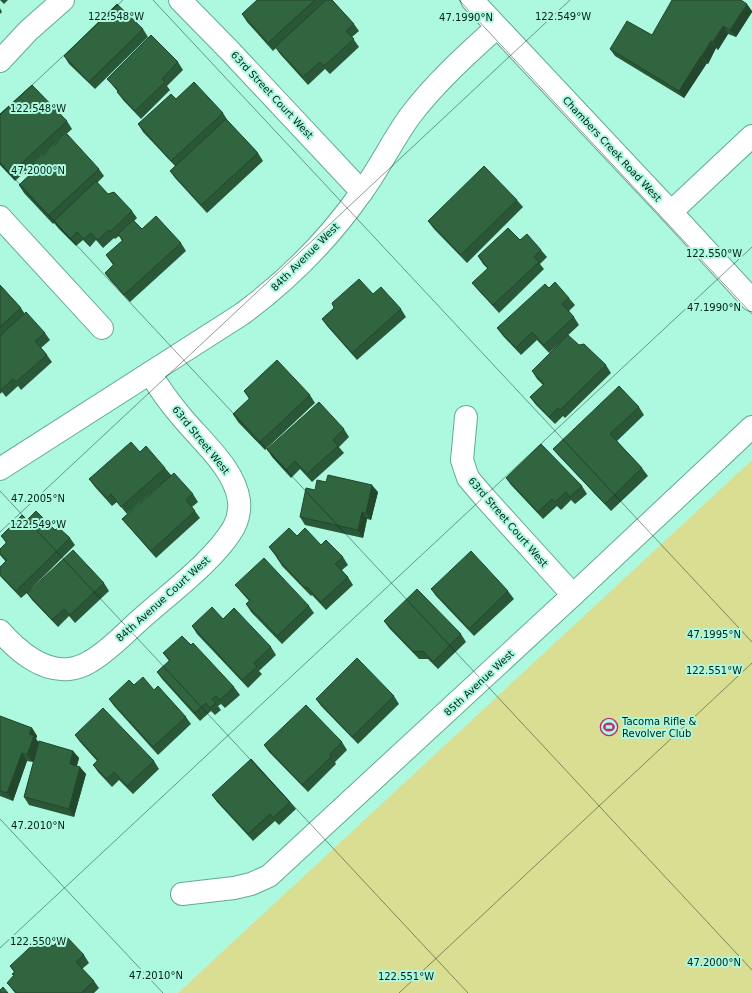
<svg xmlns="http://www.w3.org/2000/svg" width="752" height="993" font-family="'DejaVu Sans',sans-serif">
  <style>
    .green { fill: #d9de92 }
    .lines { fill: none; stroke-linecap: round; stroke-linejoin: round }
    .minor-casing { stroke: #60ab93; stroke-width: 24 }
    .minor { stroke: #fff; stroke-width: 22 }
    .wall { fill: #2a5737 }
    .shaded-wall { fill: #22472d }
    .building { fill: #316540; stroke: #22472d }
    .ticks { fill: none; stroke: #012118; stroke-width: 1; stroke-opacity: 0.45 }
    .labels { text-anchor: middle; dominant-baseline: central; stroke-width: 4; stroke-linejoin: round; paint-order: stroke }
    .street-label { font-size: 10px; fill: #012118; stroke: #adf9e0 }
    .poi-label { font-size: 10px; fill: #012118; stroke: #adf9e0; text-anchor: start }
    .ticks-label { font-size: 10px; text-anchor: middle; fill: #012118; stroke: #adf9e0; stroke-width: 4; stroke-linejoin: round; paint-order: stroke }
  </style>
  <rect width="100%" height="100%" fill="#adf9e0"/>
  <!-- green -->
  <polygon class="green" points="752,460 752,993 178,993"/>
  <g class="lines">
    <defs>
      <g id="minor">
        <polyline points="180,0 229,50 362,192"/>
        <polyline points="472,0 671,212 752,300"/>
        <polyline points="0,61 28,31 63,0"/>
        <polyline points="671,212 752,136"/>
        <polyline points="0,217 102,328"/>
        <polyline points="466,417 462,460 468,478 485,498 573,595"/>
        <path d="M0,469L242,314C288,280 328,240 361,193C379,169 392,141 410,116C435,83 466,55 497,27"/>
        <path d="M0,631C17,650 41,672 69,669C77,668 85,665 91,661C110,650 126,632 142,618C170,593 216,559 234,527C238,519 240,510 239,501C235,468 200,440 180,415C169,402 159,388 150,373"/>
        <polyline points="182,894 234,888 251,884 269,876 573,595 752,427"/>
      </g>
    </defs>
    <!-- minor casing -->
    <use href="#minor" class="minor-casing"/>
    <!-- minor -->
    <use href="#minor" class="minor"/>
  </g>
  <!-- wall -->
  <g class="wall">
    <polygon points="0,0 8,0 4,4"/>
    <polygon points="257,0 332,0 354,24 359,31 352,37 359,47 330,74 325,69 308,85 280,54 276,48 273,51 247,22 242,14"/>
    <polygon points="0,8 2,12 0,14"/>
    <polygon points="752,11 752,12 736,37 728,34 718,50 716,48 708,64 707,63 684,98 615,56 610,49 652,35"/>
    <polygon points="143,29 148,37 95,89 69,64 64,56"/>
    <polygon points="178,62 183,70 167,86 170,90 141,119 123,100 117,92 118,92 113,86 107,79"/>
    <polygon points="176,99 223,113 228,121 258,153 263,161 207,213 175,178 170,171 175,166 143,132 138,124"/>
    <polygon points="0,114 67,121 72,129 15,181 0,165"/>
    <polygon points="33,165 99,169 104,176 97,183 108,194 132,211 137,218 134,221 142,229 181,243 186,251 130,302 110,280 105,273 113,265 106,255 122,241 119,236 115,239 114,238 103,248 96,240 90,247 83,240 76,246 59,229 54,223 53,224 24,193 19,185 36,169"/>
    <polygon points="517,200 523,207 467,263 434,229 428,221"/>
    <polygon points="520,240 541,250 547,257 540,264 544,269 499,313 478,290 472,283 488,269 483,264 478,256"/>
    <polygon points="0,285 21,308 25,314 45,333 50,340 41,348 47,355 52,362 21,390 18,386 6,397 2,392 0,394"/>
    <polygon points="549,288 569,298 575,305 569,311 574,317 579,325 549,353 537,340 521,355 503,336 497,328"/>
    <polygon points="373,294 401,309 406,317 357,360 327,326 322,319 334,308"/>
    <polygon points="579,345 606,365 611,373 565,418 563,416 555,424 536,405 530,397 543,385 537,379 532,371"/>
    <polygon points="244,391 310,395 315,403 265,450 238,422 233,414 249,399"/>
    <polygon points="639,407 644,415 617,441 642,468 648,476 611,511 559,456 553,449"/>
    <polygon points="344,429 349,437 339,447 344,453 312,482 300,469 291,478 272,457 267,449"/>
    <polygon points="140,452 165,468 171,475 193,494 198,502 192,507 200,518 156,558 128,526 122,519 163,482 127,514 117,502 112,506 95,487 89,479"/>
    <polygon points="506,478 582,486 587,494 575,504 571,500 561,510 557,506 543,519 511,485"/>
    <polygon points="315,490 378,492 371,520 367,519 363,538 305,525 300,517"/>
    <polygon points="27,520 55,530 70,538 75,545 28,592 104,583 109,591 75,623 69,616 58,627 32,600 27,593 21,598 0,576 0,567 6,562 0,555 0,549 6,543 1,536"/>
    <polygon points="297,536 321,545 343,557 348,565 342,570 348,577 353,585 326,610 312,595 311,596 282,566 277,558 269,547"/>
    <polygon points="235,585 309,606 314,613 282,644 251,612 246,604 249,601 241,592"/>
    <polygon points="431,589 508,591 514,599 474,636 436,596"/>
    <polygon points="223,619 271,647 276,655 259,671 262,674 248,688 197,634 192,626"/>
    <polygon points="384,621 461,634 466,642 438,669 428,659 419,659 389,628"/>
    <polygon points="191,645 234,687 240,695 225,708 221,704 218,706 221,710 215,715 211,711 200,721 162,679 157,672 169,661 163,653"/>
    <polygon points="134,685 154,690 186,717 191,724 158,755 114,706 109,699"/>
    <polygon points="394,696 399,704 358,744 321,706 316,699"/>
    <polygon points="0,716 32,728 37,736 36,739 39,742 73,751 79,758 77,766 86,774 74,817 29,805 24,797 35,756 33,762 27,761 13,801 0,796"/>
    <polygon points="75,735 154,761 159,769 133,794 119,780 112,787 98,772 93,765 97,761 80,742"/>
    <polygon points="342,742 347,750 335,762 336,764 308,792 269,752 264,745"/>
    <polygon points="212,795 290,802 296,809 279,825 275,821 253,841 217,802"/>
    <polygon points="53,946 84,955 89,963 82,969 94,981 99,988 94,993 15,993 7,983 14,976 12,974 14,972 10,966"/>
  </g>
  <!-- shaded-wall -->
  <g class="shaded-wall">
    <polygon points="747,4 752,11 752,12 736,37 730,30"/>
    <polygon points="723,26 728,34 718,50 713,42"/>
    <polygon points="711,41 716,48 708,64 702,56"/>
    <polygon points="701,56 707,63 684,98 679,91"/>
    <polygon points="372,485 378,492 371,520 366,513"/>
    <polygon points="362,512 367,519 363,538 358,530"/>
    <polygon points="32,728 37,736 36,739 39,744 33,762 27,755 29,734"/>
    <polygon points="73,751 79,758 75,771 70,764"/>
    <polygon points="22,753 27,761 13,801 7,793"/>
    <polygon points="80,767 86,774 74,817 69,809"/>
  </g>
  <!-- building -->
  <g class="building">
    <polygon points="257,0 315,0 268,43 242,14"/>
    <polygon points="326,0 332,0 354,24 346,31 354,39 324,66 320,62 303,77 275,47"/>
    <polygon points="672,0 741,0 747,4 730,30 723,26 713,42 711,41 702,56 701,56 679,91 610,49 627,21 652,35"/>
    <polygon points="117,4 143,29 89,82 64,56"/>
    <polygon points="151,35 178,62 162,79 165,82 135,111 117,92 119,91 107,79"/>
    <polygon points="194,82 223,113 171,161 138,124 171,94 176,99"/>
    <polygon points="32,85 67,121 10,174 0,163 0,114"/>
    <polygon points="226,119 258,153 201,205 170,171"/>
    <polygon points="67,134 99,169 48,216 19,185 37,168 33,165"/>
    <polygon points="484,166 517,200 461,255 428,221"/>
    <polygon points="96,181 108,194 114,192 132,211 110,232 109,230 98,240 91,233 84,239 77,232 70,239 54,221"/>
    <polygon points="156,216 181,243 124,295 105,273 114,264 106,255 123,240 118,234 133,220 142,229"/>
    <polygon points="508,228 520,240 527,234 541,250 534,257 539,262 493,305 472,283 488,268 478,256"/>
    <polygon points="359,279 373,294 381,287 401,309 352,353 322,319 334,308 332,303"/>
    <polygon points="555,282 569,298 562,304 574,317 544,345 532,332 516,348 497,328 545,284 549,288"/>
    <polygon points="0,285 21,308 0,327"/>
    <polygon points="26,312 45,333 35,341 47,355 16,382 13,379 1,390 0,389 0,336"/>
    <polygon points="568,335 579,345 584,344 606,365 560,410 558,408 549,417 530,397 544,384 532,371"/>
    <polygon points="277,360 310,395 259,443 233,414 250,398 244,391"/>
    <polygon points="619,386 639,407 610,434 642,468 605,504 553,449"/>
    <polygon points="319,402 344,429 333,440 338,446 307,474 295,461 286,470 267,449"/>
    <polygon points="131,442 140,452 146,446 165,468 121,507 111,494 107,498 89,479"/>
    <polygon points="541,444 582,486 570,497 566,492 555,502 552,499 538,512 506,478"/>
    <polygon points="174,473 193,494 186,500 195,511 151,551 122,519"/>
    <polygon points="328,475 372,485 366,513 362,512 358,530 300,517 306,488 315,490 317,480 326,482"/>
    <polygon points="36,511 55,530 58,527 70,538 16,591 0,575 0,567 7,560 0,554 0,549 7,542 1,536 22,515 27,520"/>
    <polygon points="289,528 297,536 305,528 321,545 326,540 343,557 335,564 348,577 321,602 307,587 305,588 277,558 278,557 269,547"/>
    <polygon points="73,550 104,583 70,615 64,609 52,620 27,593"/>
    <polygon points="471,551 508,591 469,629 431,589"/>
    <polygon points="264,558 309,606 277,636 246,604 250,600 235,585"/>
    <polygon points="417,589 461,634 433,662 423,651 414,652 384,621"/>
    <polygon points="212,607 223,619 234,608 271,647 254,663 257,667 242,680 192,626"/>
    <polygon points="182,636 191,645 193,643 234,687 220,700 216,696 212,699 216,703 210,708 206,703 195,713 157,672 170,660 163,653"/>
    <polygon points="357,658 394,696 352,737 316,699"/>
    <polygon points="143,677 154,690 158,686 186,717 153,747 109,699 129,680 134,685"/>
    <polygon points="306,705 342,742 330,754 331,757 302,785 264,745"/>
    <polygon points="103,708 154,761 127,786 114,772 107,779 93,765 98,760 75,735"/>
    <polygon points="0,716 32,728 29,734 34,736 27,755 22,753 7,793 0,791"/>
    <polygon points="39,741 73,751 70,764 80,767 69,809 24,797"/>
    <polygon points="251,759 290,802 273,818 270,814 248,834 212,795"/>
    <polygon points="43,935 53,946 65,935 84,955 76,962 94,981 81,993 17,993 7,983 14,975 12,974 15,972 10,966"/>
    <polygon points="3,987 8,993 0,993 0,990"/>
  </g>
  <!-- ticks -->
  <path class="ticks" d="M153,0L752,642M459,0L752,314M0,115L123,0M0,163L752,970M0,491L468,993M0,532L570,0M0,819L163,993M0,948L752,247M399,993L752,663"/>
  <!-- icons -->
  <defs>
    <symbol id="stadium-ring" viewBox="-11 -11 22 22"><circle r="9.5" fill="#adf9e0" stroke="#b53279" stroke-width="1.5"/><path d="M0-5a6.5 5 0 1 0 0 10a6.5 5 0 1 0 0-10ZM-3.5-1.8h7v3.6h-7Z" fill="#b53279"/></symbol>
  </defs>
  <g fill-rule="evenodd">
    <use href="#stadium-ring" x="599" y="717" width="20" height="20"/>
  </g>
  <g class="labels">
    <!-- street labels -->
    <g class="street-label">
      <text transform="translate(272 95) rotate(47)">63rd Street Court West</text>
      <text transform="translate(612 149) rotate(47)">Chambers Creek Road West</text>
      <text transform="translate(305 257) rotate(-45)">84th Avenue West</text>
      <text transform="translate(201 440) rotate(51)">63rd Street West</text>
      <text transform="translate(508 522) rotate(49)">63rd Street Court West</text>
      <text transform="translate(163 599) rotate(-42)">84th Avenue Court West</text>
      <text transform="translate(479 683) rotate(-43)">85th Avenue West</text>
    </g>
    <!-- poi labels -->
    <g class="poi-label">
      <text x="622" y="721">Tacoma Rifle &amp;<tspan x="622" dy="12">Revolver Club</tspan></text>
    </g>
  </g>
  <g class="ticks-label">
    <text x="116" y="20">122.548°W</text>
    <text x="563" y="20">122.549°W</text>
    <text x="466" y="21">47.1990°N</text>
    <text x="38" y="112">122.548°W</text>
    <text x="38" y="174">47.2000°N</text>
    <text x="714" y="257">122.550°W</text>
    <text x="714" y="311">47.1990°N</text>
    <text x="38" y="502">47.2005°N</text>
    <text x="38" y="528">122.549°W</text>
    <text x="714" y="638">47.1995°N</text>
    <text x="714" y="674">122.551°W</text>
    <text x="38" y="829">47.2010°N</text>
    <text x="38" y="945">122.550°W</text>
    <text x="714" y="966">47.2000°N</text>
    <text x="156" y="979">47.2010°N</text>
    <text x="406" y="980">122.551°W</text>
  </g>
</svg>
